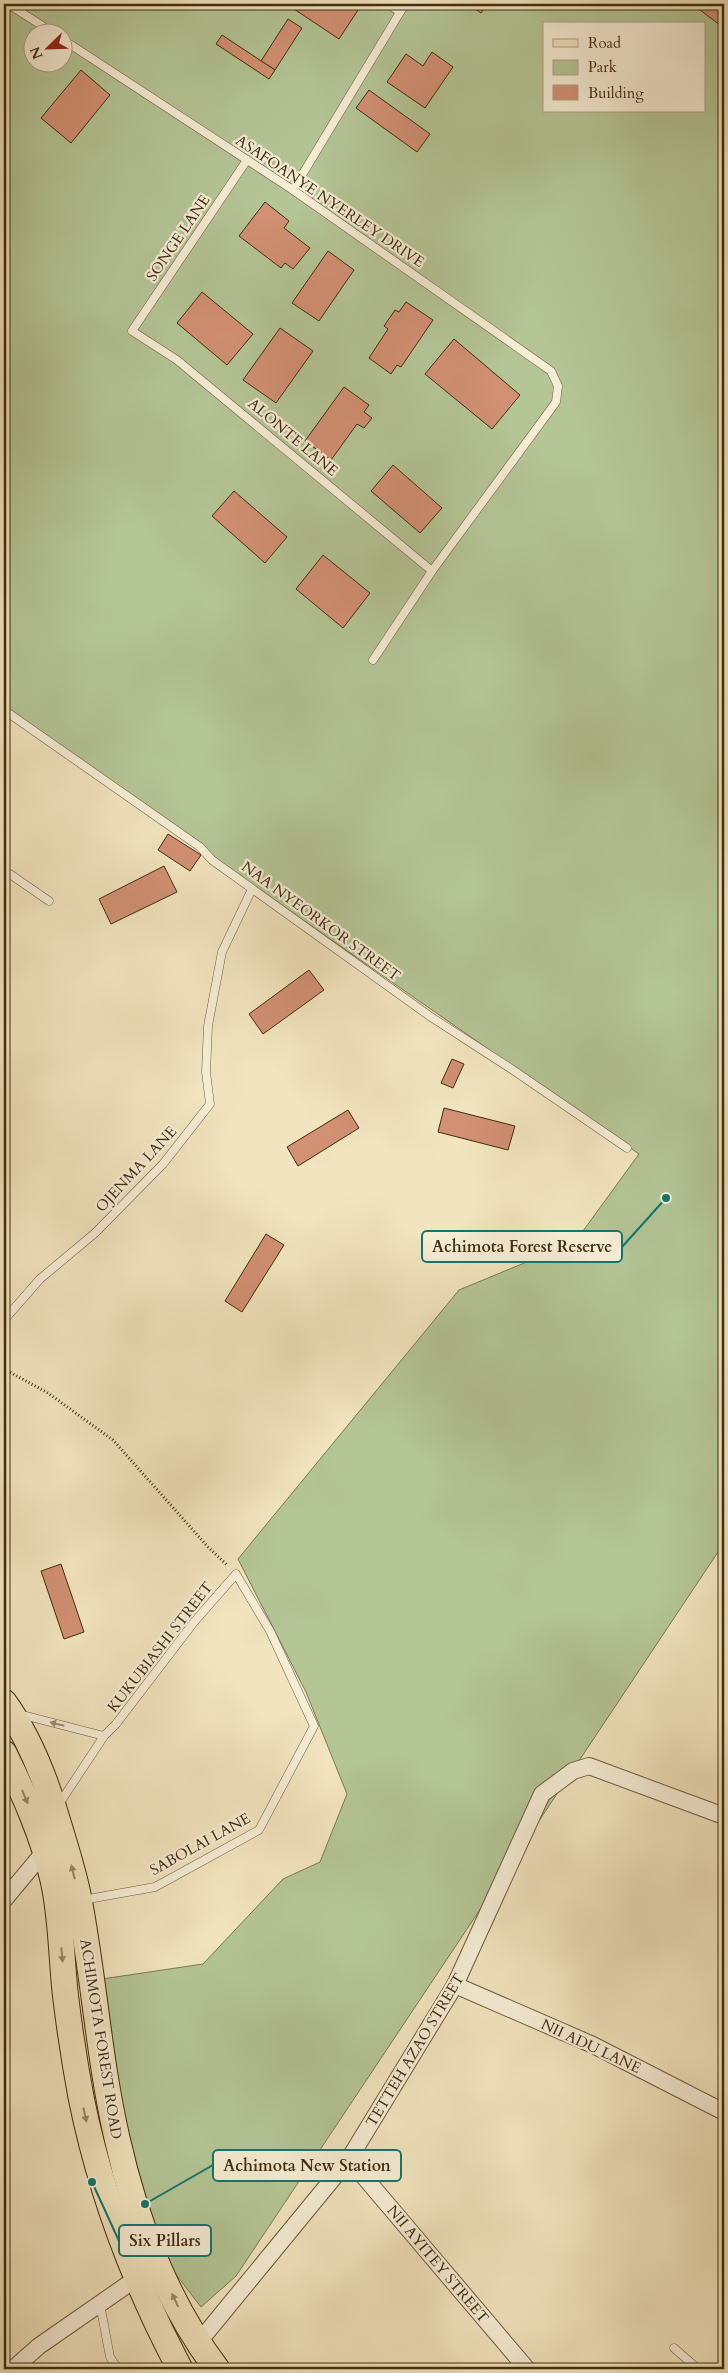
<svg xmlns="http://www.w3.org/2000/svg" width="728" height="2373" font-family="Cardo,serif">
  <style>
    .green { fill: #b4c596; stroke: #7a7953; fill-rule: evenodd }
    .building { fill: #d29074; stroke: #412d10 }
    .lines { fill: none; stroke-linecap: round; stroke-linejoin: round }
    .service-casing { stroke: #6d5b3c; stroke-width: 9 }
    .minor-casing { stroke: #6d5b3c; stroke-width: 18 }
    .primary-casing { stroke: #412d10; stroke-width: 27 }
    .path { stroke: #412d10; stroke-width: 3; stroke-dasharray: 1 2.5; stroke-linecap: butt }
    .service { stroke: #f6edd5; stroke-width: 8 }
    .minor { stroke: #f6edd5; stroke-width: 16 }
    .primary { stroke: #f1e4be; stroke-width: 25 }
    .oneway { fill: #9c8d72 }
    .oneway2 { fill: #998867 }
    .labels { text-anchor: middle; dominant-baseline: central; stroke-width: 4.5; stroke-linejoin: round; paint-order: stroke }
    .street-label { font-size: 15px; fill: #412d10; stroke: #f6edd5 }
    .leader { fill: none; stroke: #0f766e; stroke-width: 2 }
    .callout-dot { fill: #0f766e; stroke: #f6edd5; stroke-width: 2 }
    .callout { fill: #f6edd5; stroke: #0f766e; stroke-width: 2 }
    .callout-label { font-size: 16px; text-anchor: middle; font-weight: bold; fill: #412d10 }
  </style>
  <rect width="100%" height="100%" fill="#f1e4be"/>
  <filter id="stains"><feTurbulence type="fractalNoise" baseFrequency=".004" numOctaves="4"/><feColorMatrix values="0 0 0 0 .2 0 0 0 0 .09 0 0 0 0 .02 0 0 0 .5 -.17"/></filter>
  <radialGradient id="worn" r=".72"><stop offset=".6" stop-color="#630" stop-opacity="0"/><stop offset="1" stop-color="#630" stop-opacity=".3"/></radialGradient>
  <!-- green -->
  <path class="green" d="M4,4H724V1543L236,2276L201,2307L168,2264L119,2117L102,1979L203,1964L283,1879L320,1862L347,1794L306,1692L238,1559L459,1290L575,1242L639,1154L4,712ZM544,24H704V111H544ZM32,32H62V62H32Z"/>
  <!-- building -->
  <g class="building">
    <polygon points="293,4 336,4 340,6 341,4 355,4 360,7 339,39 291,7"/>
    <polygon points="468,4 487,4 481,13"/>
    <polygon points="692,4 724,4 724,28"/>
    <polygon points="288,19 302,28 275,70 261,61"/>
    <polygon points="222,35 275,70 269,79 216,44"/>
    <polygon points="432,52 453,67 425,108 387,82 406,54 423,66"/>
    <polygon points="81,70 110,95 71,143 41,118"/>
    <polygon points="369,90 430,134 417,152 356,108"/>
    <polygon points="265,202 289,221 284,228 310,248 293,269 285,263 281,268 239,236"/>
    <polygon points="328,251 354,270 319,321 292,303"/>
    <polygon points="202,292 253,334 227,365 177,323"/>
    <polygon points="406,302 433,320 401,367 397,365 391,374 369,358 388,329 384,326 395,310 399,312"/>
    <polygon points="280,328 313,351 276,403 243,380"/>
    <polygon points="454,339 520,395 492,429 425,374"/>
    <polygon points="344,387 369,405 364,412 372,418 364,428 357,424 331,460 305,441"/>
    <polygon points="393,465 442,508 420,533 371,491"/>
    <polygon points="234,491 287,537 265,563 212,516"/>
    <polygon points="323,555 370,593 343,628 296,589"/>
    <polygon points="168,834 201,855 190,871 158,850"/>
    <polygon points="164,866 177,892 111,924 99,899"/>
    <polygon points="309,970 324,990 263,1034 249,1014"/>
    <polygon points="452,1059 464,1064 453,1088 441,1083"/>
    <polygon points="444,1108 515,1126 508,1150 438,1132"/>
    <polygon points="348,1110 359,1128 298,1166 287,1147"/>
    <polygon points="266,1234 284,1245 242,1312 225,1301"/>
    <polygon points="61,1564 84,1632 64,1639 41,1571"/>
  </g>
  <g class="lines">
    <defs>
      <g id="service">
        <polyline points="8,4 52,32"/>
        <polyline points="388,4 400,12"/>
        <polyline points="62,39 293,190 551,371 558,386 556,402 432,571 373,660"/>
        <polyline points="247,160 132,331 177,360 432,571"/>
        <polyline points="293,190 405,4"/>
        <polyline points="4,710 200,847 212,860 431,1017 513,1070 627,1148"/>
        <polyline points="4,870 49,901"/>
        <polyline points="4,1320 40,1279 95,1233 163,1164 210,1104 206,1072 208,1026 222,952 252,889"/>
        <polyline points="19,1714 104,1736"/>
        <polyline points="59,1804 104,1736 116,1724 194,1622 236,1574 270,1631 314,1726 259,1830 155,1887 83,1900"/>
        <polyline points="100,2304 110,2357 118,2369"/>
        <polyline points="674,2348 698,2369"/>
      </g>
      <g id="minor">
        <polyline points="4,1900 44,1852"/>
        <polyline points="455,1985 593,2045 724,2112"/>
        <polyline points="349,2159 527,2369"/>
        <polyline points="198,2343 349,2159 455,1985 542,1794 573,1771 589,1766 724,1816"/>
        <polyline points="13,2369 39,2346 137,2278"/>
      </g>
      <g id="primary">
        <path d="M4,1702C30,1738 46,1780 58,1822C66,1848 74,1873 79,1899C94,1978 99,2060 117,2138C135,2219 167,2303 217,2369"/>
        <path d="M4,1753C24,1794 43,1836 53,1880C62,1919 61,1960 66,2000C70,2032 75,2065 81,2097C100,2192 135,2284 180,2369"/>
      </g>
    </defs>
    <!-- service casing -->
    <use href="#service" class="service-casing"/>
    <!-- minor casing -->
    <use href="#minor" class="minor-casing"/>
    <!-- primary casing -->
    <use href="#primary" class="primary-casing"/>
    <!-- path -->
    <polyline class="path" points="4,1369 48,1393 113,1440 208,1547 227,1565"/>
    <!-- service -->
    <use href="#service" class="service"/>
    <!-- minor -->
    <use href="#minor" class="minor"/>
    <!-- primary -->
    <use href="#primary" class="primary"/>
  </g>
  <!-- one-way arrows -->
  <defs><path id="oneway-solid" d="M-6-.8H1V-3.2L6.5 0L1 3.2V.8H-6Z" transform="scale(1.25)"/></defs>
  <use class="oneway" href="#oneway-solid" transform="translate(57 1724) rotate(-166)"/>
  <g class="oneway2">
    <use href="#oneway-solid" transform="translate(25 1797) rotate(67)"/>
    <use href="#oneway-solid" transform="translate(73 1872) rotate(-104)"/>
    <use href="#oneway-solid" transform="translate(62 1955) rotate(85)"/>
    <use href="#oneway-solid" transform="translate(85 2115) rotate(78)"/>
    <use href="#oneway-solid" transform="translate(175 2300) rotate(-115)"/>
  </g>
  <g class="labels">
    <!-- street labels -->
    <g class="street-label">
      <text transform="translate(330 201) rotate(34)">ASAFOANYE NYERLEY DRIVE</text>
      <text transform="translate(178 238) rotate(-56)">SONGE LANE</text>
      <text transform="translate(293 437) rotate(40)">ALONTE LANE</text>
      <text transform="translate(321 921) rotate(36)">NAA NYEORKOR STREET</text>
      <text transform="translate(136 1169) rotate(-47)">OJENMA LANE</text>
      <text transform="translate(160 1647) rotate(-52)">KUKUBIASHI STREET</text>
      <text transform="translate(200 1844) rotate(-29)">SABOLAI LANE</text>
      <text transform="translate(101 2039) rotate(81)">ACHIMOTA FOREST ROAD</text>
      <text transform="translate(591 2046) rotate(25)">NII ADU LANE</text>
      <text transform="translate(415 2050) rotate(-59)">TETTEH AZAO STREET</text>
      <text transform="translate(438 2264) rotate(50)">NII AYITEY STREET</text>
    </g>
  </g>
  <!-- callouts -->
  <path class="leader" d="M666 1198L622 1247M145 2204L213 2165M92 2182L119 2241"/>
  <g class="callout-dot">
    <circle cx="666" cy="1198" r="5"/>
    <circle cx="145" cy="2204" r="5"/>
    <circle cx="92" cy="2182" r="5"/>
  </g>
  <g class="callout">
    <rect x="422" y="1231" width="200" height="31" rx="5"/>
    <rect x="213" y="2150" width="188" height="31" rx="5"/>
    <rect x="119" y="2225" width="92" height="31" rx="5"/>
  </g>
  <g class="callout-label">
    <text x="522" y="1252">Achimota Forest Reserve</text>
    <text x="307" y="2171">Achimota New Station</text>
    <text x="165" y="2246">Six Pillars</text>
  </g>
  <!-- margin -->
  <rect width="728" height="2373" fill="none" stroke="#f1e4be" stroke-width="20"/>
  <rect x="5" y="5" width="718" height="2363" fill="none" stroke="#412d10" stroke-width="2.5"/>
  <rect x="10" y="10" width="708" height="2353" fill="none" stroke="#412d10"/>
  <!-- legend -->
  <rect x="543" y="22" width="162" height="90" fill="#f6edd5" stroke="#aea086"/>
  <rect x="553" y="39" width="25" height="8" fill="#f1e4be" stroke="#aea086"/>
  <text x="588" y="48" font-size="15" fill="#412d10">Road</text>
  <rect x="553" y="60" width="25" height="15" fill="#b4c596" stroke="#aea086"/>
  <text x="588" y="72" font-size="15" fill="#412d10">Park</text>
  <rect x="553" y="85" width="25" height="15" fill="#d29074" stroke="#aea086"/>
  <text x="588" y="98" font-size="15" fill="#412d10">Building</text>
  <!-- north arrow -->
  <g transform="translate(48 48) rotate(247)"><circle r="24" fill="#f6edd5" stroke="#aea086"/>
  <path d="M0-4L9 19L0 12L-9 19Z" fill="#8f2418"/>
  <text y="-8" font-size="14" font-weight="bold" text-anchor="middle" fill="#412d10">N</text>
  </g>
  <rect width="100%" height="100%" filter="url(#stains)"/>
  <rect width="100%" height="100%" fill="url(#worn)"/>
</svg>
